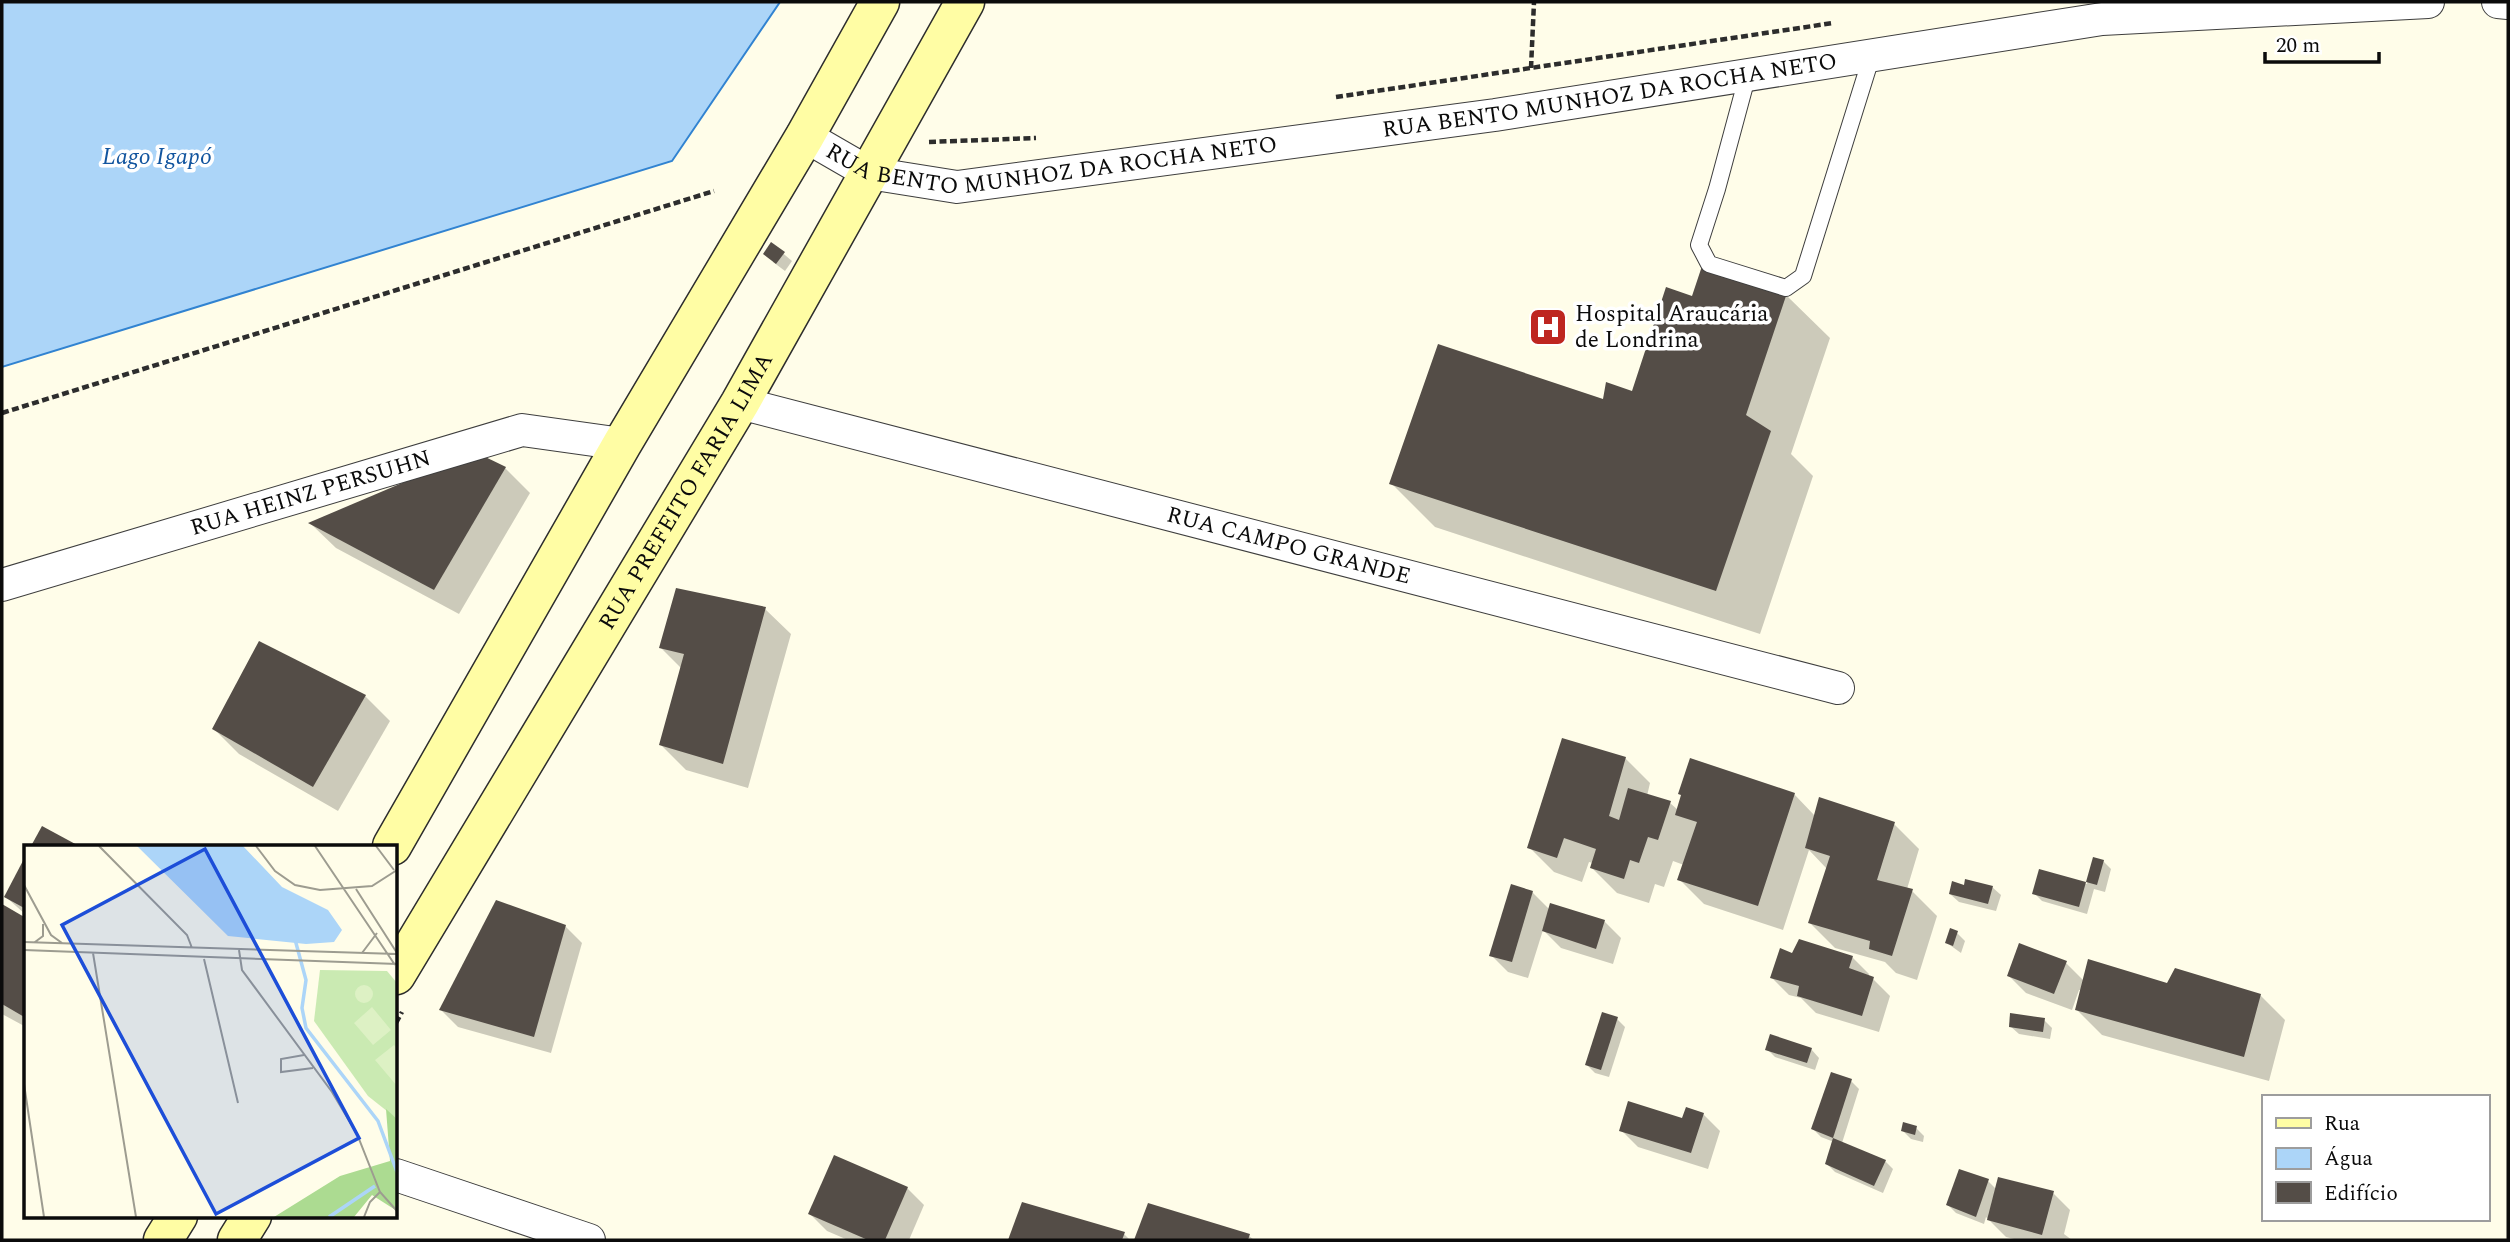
<svg xmlns="http://www.w3.org/2000/svg" width="2510" height="1242" font-family="Spectral,serif">
  <style>
    .water { fill: #acd5f8; stroke: #3183d1; stroke-width: 2 }
    .shadow { fill: #0003 }
    .building { fill: #544d47 }
    .lines { fill: none; stroke-linecap: round; stroke-linejoin: round }
    .service-casing { stroke: #3e3e3e; stroke-width: 18 }
    .minor-casing { stroke: #3e3e3e; stroke-width: 34 }
    .secondary-casing { stroke: #2d2d2d; stroke-width: 41 }
    .path { stroke: #2d2d2d; stroke-width: 4.5; stroke-dasharray: 7 3.5; stroke-linecap: butt }
    .service { stroke: #fff; stroke-width: 16 }
    .minor { stroke: #fff; stroke-width: 32 }
    .secondary { stroke: #fffda4; stroke-width: 38 }
    .labels { text-anchor: middle; dominant-baseline: central; stroke-width: 7; stroke-linejoin: round; paint-order: stroke }
    .street-label { font-size: 23px; fill: #0b0b0b; stroke: #fff }
    .poi-label { font-size: 23px; fill: #0b0b0b; stroke: #fff; text-anchor: start }
    .water-label { font-size: 24px; font-style: italic; fill: #12559f; stroke: #fff }
    .inset-river { fill: none; stroke: #acd5f8; stroke-width: 3.5 }
    .inset-road { fill: none; stroke: #9d9c90; stroke-width: 2 }
    .view { fill: #1d4ed8; fill-opacity: 0.15; stroke: #1d4ed8; stroke-width: 3.5 }
    .inset-edge { fill: none; stroke: #0b0b0b; stroke-width: 3.5 }
  </style>
  <rect width="100%" height="100%" fill="#fffde9"/>
  <!-- water -->
  <polygon class="water" points="2,2 780,2 672,161 2,367"/>
  <!-- shadow -->
  <g class="shadow">
    <polygon points="772,244 792,261 785,271 773,262"/>
    <polygon points="1786,295 1830,338 1791,454 1813,476 1760,634 1435,527 1391,483 1604,401 1634,393 1693,298"/>
    <polygon points="505,468 530,493 459,614 336,548 311,524"/>
    <polygon points="765,609 791,634 748,788 686,770 661,745 682,669 661,648"/>
    <polygon points="365,696 390,721 338,811 239,754 214,729"/>
    <polygon points="1625,758 1650,783 1647,796 1670,803 1678,810 1794,794 1815,816 1894,824 1919,849 1907,889 1912,891 1937,916 1917,980 1896,973 1885,962 1835,948 1810,923 1827,869 1809,850 1783,930 1704,904 1679,879 1684,865 1673,861 1664,887 1655,884 1649,903 1617,893 1592,868 1593,863 1589,862 1582,882 1554,872 1529,847"/>
    <polygon points="26,859 26,915 6,897"/>
    <polygon points="2094,859 2103,861 2111,869 2105,892 2094,889 2087,914 2042,901 2034,893 2040,871 2087,884"/>
    <polygon points="1965,887 1992,887 2001,895 1996,911 1959,902 1950,894"/>
    <polygon points="1532,892 1550,910 1604,921 1621,938 1613,964 1561,948 1543,930 1528,978 1508,972 1491,955"/>
    <polygon points="2,906 26,920 26,1027 2,1014"/>
    <polygon points="565,926 582,943 551,1053 458,1027 441,1010"/>
    <polygon points="1957,933 1965,941 1961,953 1947,943"/>
    <polygon points="1793,955 1852,957 1869,974 1868,977 1873,979 1890,996 1879,1032 1816,1013 1801,998 1789,995 1772,978"/>
    <polygon points="2066,963 2084,981 2168,985 2260,995 2285,1020 2269,1081 2102,1035 2077,1010 2082,990 2079,990 2072,1010 2026,993 2009,976"/>
    <polygon points="1617,1019 1625,1027 1609,1077 1595,1073 1587,1065"/>
    <polygon points="2044,1020 2052,1028 2050,1039 2019,1034 2010,1026"/>
    <polygon points="1767,1049 1811,1049 1819,1058 1815,1070 1775,1057"/>
    <polygon points="1851,1081 1859,1089 1842,1143 1885,1161 1893,1169 1883,1193 1835,1172 1827,1164 1834,1142 1821,1137 1813,1129"/>
    <polygon points="1703,1114 1720,1131 1708,1169 1638,1147 1621,1130 1684,1120"/>
    <polygon points="1916,1128 1924,1136 1923,1142 1911,1139 1903,1131"/>
    <polygon points="1988,1181 1996,1189 2053,1193 2070,1210 2064,1234 2072,1240 2018,1240 2006,1237 1986,1217 1984,1224 1956,1213 1948,1205"/>
    <polygon points="907,1188 924,1205 909,1240 848,1240 827,1231 810,1214"/>
    <polygon points="1023,1204 1124,1234 1130,1240 1009,1240"/>
    <polygon points="1149,1205 1249,1236 1254,1240 1136,1240"/>
  </g>
  <!-- building -->
  <g class="building">
    <polygon points="771,242 785,252 776,264 763,254"/>
    <polygon points="1702,266 1787,293 1746,415 1771,431 1716,591 1389,484 1438,344 1603,399 1606,382 1632,391 1666,287 1692,296"/>
    <polygon points="475,452 506,467 434,590 308,523"/>
    <polygon points="676,588 766,607 723,764 659,745 684,654 659,648"/>
    <polygon points="259,641 366,695 313,787 212,729"/>
    <polygon points="1562,738 1626,757 1609,816 1619,820 1628,788 1671,801 1658,840 1648,837 1639,863 1630,860 1624,879 1590,868 1596,849 1564,838 1557,858 1527,848"/>
    <polygon points="1690,758 1795,793 1758,906 1677,880 1697,822 1675,815 1681,795 1678,794"/>
    <polygon points="1819,797 1895,822 1877,880 1913,889 1892,956 1869,949 1870,941 1808,923 1830,856 1805,848"/>
    <polygon points="42,826 79,846 31,846"/>
    <polygon points="26,855 26,909 4,897"/>
    <polygon points="2093,857 2104,860 2097,885 2086,882"/>
    <polygon points="2039,869 2086,882 2079,907 2032,894"/>
    <polygon points="1965,879 1993,886 1988,904 1949,894 1952,881 1964,885"/>
    <polygon points="1511,884 1533,891 1512,962 1489,956"/>
    <polygon points="496,900 566,925 534,1037 439,1010"/>
    <polygon points="1550,903 1605,920 1596,949 1542,931"/>
    <polygon points="2,904 26,918 26,1018 2,1004"/>
    <polygon points="1950,928 1958,931 1953,946 1945,943"/>
    <polygon points="1799,939 1853,956 1849,968 1874,977 1862,1016 1797,996 1799,986 1770,978 1780,948 1792,953"/>
    <polygon points="2019,943 2067,961 2054,994 2007,976"/>
    <polygon points="2088,959 2167,983 2175,968 2261,994 2244,1057 2075,1010"/>
    <polygon points="1602,1012 1618,1017 1601,1070 1585,1065"/>
    <polygon points="2010,1013 2045,1018 2043,1032 2009,1027"/>
    <polygon points="1770,1034 1812,1048 1807,1063 1765,1050"/>
    <polygon points="1831,1072 1852,1079 1833,1138 1811,1129"/>
    <polygon points="1628,1101 1682,1118 1686,1107 1704,1113 1691,1153 1619,1131"/>
    <polygon points="1903,1122 1917,1126 1915,1135 1901,1131"/>
    <polygon points="1833,1138 1886,1160 1874,1186 1825,1164"/>
    <polygon points="834,1155 908,1187 885,1240 868,1240 808,1214"/>
    <polygon points="1959,1169 1989,1179 1976,1217 1946,1205"/>
    <polygon points="1998,1177 2054,1191 2042,1235 1987,1220"/>
    <polygon points="1022,1202 1125,1232 1122,1240 1008,1240"/>
    <polygon points="1148,1203 1250,1234 1248,1240 1134,1240"/>
  </g>
  <g class="lines">
    <defs>
      <polyline id="service" points="1748,74 1717,189 1699,245 1709,264 1786,288 1803,276 1872,55"/>
      <g id="minor">
        <polyline points="2498,2 2508,3"/>
        <path id="s1" d="M805,136L869,173L957,187L1495,115L2102,19L2428,2"/>
        <path id="s2" d="M740,403L1838,688"/>
        <path id="s3" d="M2,585L522,430L622,444"/>
        <polyline points="396,1175 589,1240"/>
      </g>
      <g id="secondary">
        <polyline points="392,846 622,444 805,136 880,2"/>
        <path id="s4" d="M396,975L740,403L965,2"/>
        <polyline points="163,1240 178,1216"/>
        <polyline points="237,1240 252,1216"/>
      </g>
    </defs>
    <!-- service casing -->
    <use href="#service" class="service-casing"/>
    <!-- minor casing -->
    <use href="#minor" class="minor-casing"/>
    <!-- secondary casing -->
    <use href="#secondary" class="secondary-casing"/>
    <!-- path -->
    <g class="path">
      <polyline points="1531,68 1534,2"/>
      <polyline points="1336,97 1833,23"/>
      <polyline points="929,142 1036,138"/>
      <polyline points="2,413 714,191"/>
      <polyline points="396,1023 402,1012"/>
    </g>
    <!-- service -->
    <use href="#service" class="service"/>
    <!-- minor -->
    <use href="#minor" class="minor"/>
    <!-- secondary -->
    <use href="#secondary" class="secondary"/>
  </g>
  <!-- icons -->
  <defs>
    <symbol id="hospital-square" viewBox="-11 -11 22 22"><rect x="-9" y="-9" width="18" height="18" rx="4" fill="#be2620" stroke="#fff"/><path d="M-5-5h3v3.5h4V-5h3V5h-3V1.5h-4V5h-3Z" fill="#fff"/></symbol>
  </defs>
  <g fill-rule="evenodd">
    <use href="#hospital-square" x="1526" y="305" width="44" height="44"/>
  </g>
  <g class="labels">
    <!-- street labels -->
    <g class="street-label">
      <text stroke="none"><textPath href="#s1" startOffset="822">RUA BENTO MUNHOZ DA ROCHA NETO</textPath></text>
      <text stroke="none"><textPath href="#s1" startOffset="256">RUA BENTO MUNHOZ DA ROCHA NETO</textPath></text>
      <text stroke="none"><textPath href="#s4" startOffset="564">RUA PREFEITO FARIA LIMA</textPath></text>
      <text stroke="none"><textPath href="#s3" startOffset="322">RUA HEINZ PERSUHN</textPath></text>
      <text stroke="none"><textPath href="#s2" startOffset="567">RUA CAMPO GRANDE</textPath></text>
    </g>
    <!-- poi labels -->
    <g class="poi-label">
      <text x="1575" y="314">Hospital Araucária<tspan x="1575" dy="26">de Londrina</tspan></text>
    </g>
    <!-- water labels -->
    <g class="water-label">
      <text x="157" y="157">Lago Igapó</text>
    </g>
  </g>
  <!-- overview -->
  <g transform="translate(24 845)">
    <rect width="373" height="373" fill="#fffde9"/>
    <path d="M296,125L363,126L373,138V274L344,251L290,176Z" fill="#caeab2"/>
    <path d="M362,264L373,274V366L348,350L330,372H250L316,331L366,316Z" fill="#acdb91"/>
    <path d="M331 149a9 9 0 1 1 18 0a9 9 0 1 1-18 0ZM348,162L367,185L349,200L330,178ZM370,200L373,204V241L351,215Z" fill="#ddf1c4"/>
    <path d="M113,1H219L258,42L304,65L318,85L310,97L282,99L204,91Z" fill="#acd5f8"/>
    <path class="inset-river" d="M269,87L282,135L278,163L282,183L354,276L373,327M305,372L351,341"/>
    <path class="inset-road" d="M75,1L163,90L168,103M232,1L251,26L271,40L296,45L348,41L373,25M291,1L371,120M352,1L370,25M0,40L27,90L38,98M332,44L373,108M0,97L373,109M11,97L19,91V79M0,105L373,119M215,105L218,125L308,247L333,289L356,347L373,366M69,108L112,372M338,108L353,88M180,114L214,258M280,210L257,214V227L289,223M0,239L20,372M340,372L346,357L356,347"/>
    <path class="view" d="M181,4L335,293L192,369L38,80Z"/>
    <rect width="373" height="373" class="inset-edge"/>
  </g>
  <!-- border -->
  <rect width="2510" height="1242" fill="none" stroke="#0b0b0b" stroke-width="7"/>
  <!-- legend -->
  <rect x="2262" y="1095" width="228" height="126" fill="#ffffff" stroke="#9d9d9d" stroke-width="2"/>
  <rect x="2276" y="1118" width="35" height="10" fill="#fffda4" stroke="#9d9d9d" stroke-width="2"/>
  <text x="2324" y="1130" font-size="21" fill="#0b0b0b">Rua</text>
  <rect x="2276" y="1148" width="35" height="21" fill="#acd5f8" stroke="#9d9d9d" stroke-width="2"/>
  <text x="2324" y="1165" font-size="21" fill="#0b0b0b">Água</text>
  <rect x="2276" y="1182" width="35" height="21" fill="#544d47" stroke="#9d9d9d" stroke-width="2"/>
  <text x="2324" y="1200" font-size="21" fill="#0b0b0b">Edifício</text>
  <!-- scale -->
  <path d="M2265 52v10h114v-10" fill="none" stroke="#0b0b0b" stroke-width="3.5"/>
  <text x="2276" y="52" font-size="21" fill="#0b0b0b" stroke="#ffffff" stroke-width="5" paint-order="stroke">20 m</text>
</svg>
